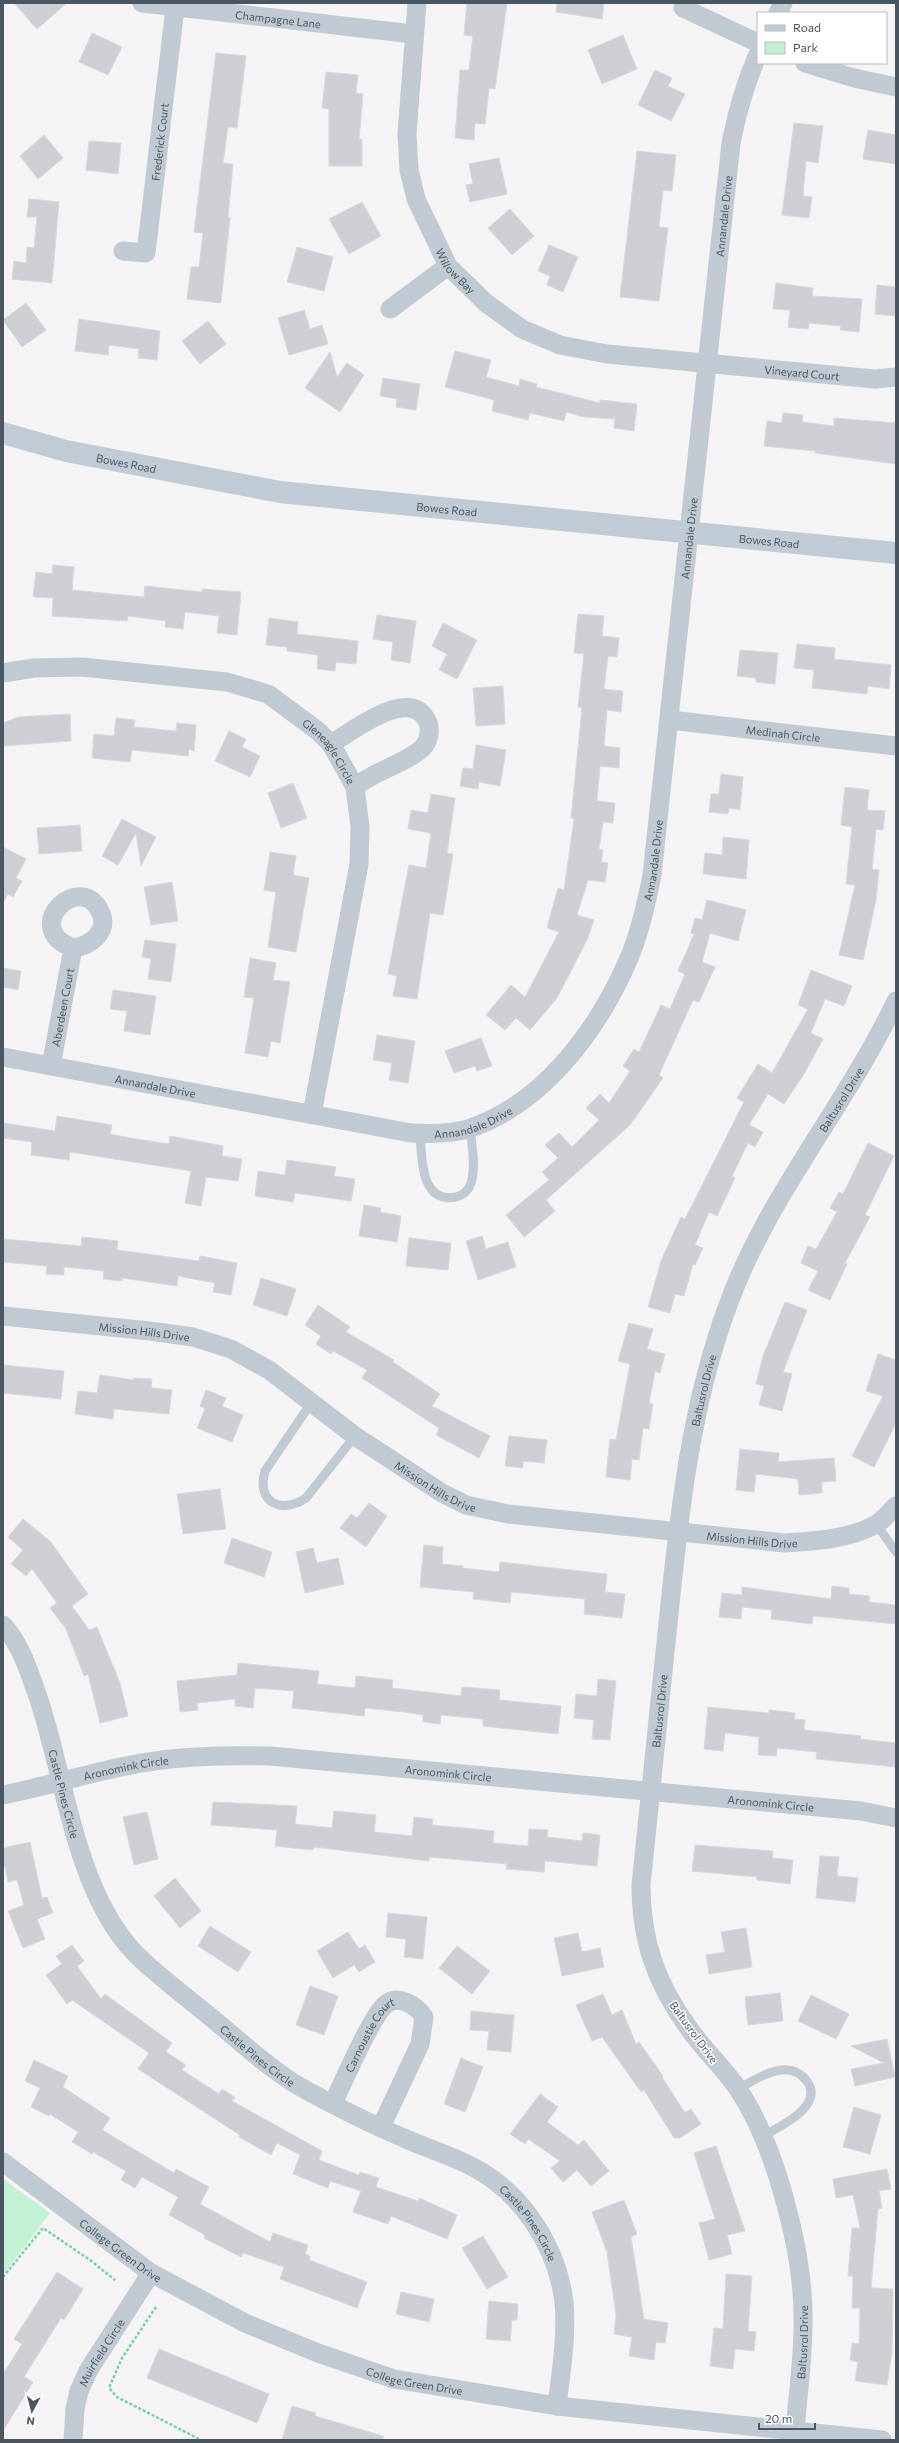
<svg xmlns="http://www.w3.org/2000/svg" width="899" height="2443" font-family="Commissioner,sans-serif">
  <style>
    .green { fill: #c3f1d5 }
    .building { fill: #cdcfd5; stroke: #d7d9de }
    .lines { fill: none; stroke-linecap: round; stroke-linejoin: round }
    .path { stroke: #7ad0a6; stroke-width: 2.5; stroke-dasharray: 3 2; stroke-linecap: butt }
    .lane { stroke: #c1cad2; stroke-width: 9 }
    .street { stroke: #c1cad2; stroke-width: 19 }
    .secondary { stroke: #c1cbd6; stroke-width: 22 }
    .labels { text-anchor: middle; dominant-baseline: central; stroke-width: 3; stroke-linejoin: round; paint-order: stroke }
    .street-label { font-size: 11px; fill: #4a5661; stroke: #fff }
  </style>
  <rect width="100%" height="100%" fill="#f5f3f3"/>
  <!-- green -->
  <polygon class="green" points="3,2179 50,2213 3,2275"/>
  <!-- building -->
  <g class="building">
    <polygon points="14,3 67,3 37,29"/>
    <polygon points="467,3 507,3 495,89 489,88 485,124 475,123 474,140 455,138 460,70 469,70 473,36 464,35"/>
    <polygon points="557,3 604,3 602,19 556,12"/>
    <polygon points="92,33 122,47 108,75 79,62"/>
    <polygon points="623,35 637,69 602,84 588,50"/>
    <polygon points="216,53 246,56 237,128 228,127 223,163 233,164 228,217 230,218 221,303 187,299 191,267 199,267 203,233 194,232"/>
    <polygon points="655,70 672,78 668,86 685,94 671,121 638,105"/>
    <polygon points="326,72 358,75 356,93 363,94 359,139 362,139 362,166 329,166 329,109 322,108"/>
    <polygon points="794,123 823,126 818,163 806,161 803,196 812,197 809,218 782,215"/>
    <polygon points="868,130 896,135 896,164 863,159"/>
    <polygon points="44,135 63,158 38,179 20,156"/>
    <polygon points="89,141 121,143 118,174 86,170"/>
    <polygon points="637,151 676,155 672,191 663,190 659,227 668,228 659,301 620,297"/>
    <polygon points="499,158 507,194 470,202 466,185 473,184 469,164"/>
    <polygon points="29,199 59,202 52,283 12,279 14,261 26,263 27,247 34,248 37,217 27,217"/>
    <polygon points="362,202 381,236 349,254 329,219"/>
    <polygon points="510,209 534,236 512,255 488,228"/>
    <polygon points="549,245 578,257 563,292 547,285 550,276 538,271"/>
    <polygon points="297,247 333,257 324,291 287,282"/>
    <polygon points="776,283 813,288 812,296 862,299 859,332 840,330 841,326 809,323 808,329 788,327 790,310 773,309"/>
    <polygon points="877,285 896,287 896,316 875,314"/>
    <polygon points="26,303 46,330 22,347 3,320"/>
    <polygon points="304,310 310,329 322,325 328,344 289,355 278,318"/>
    <polygon points="79,319 160,331 157,360 138,358 139,349 109,345 108,355 75,351"/>
    <polygon points="208,321 226,344 200,364 182,341"/>
    <polygon points="455,351 491,360 486,377 519,386 520,379 537,384 536,387 600,403 600,400 637,404 634,431 614,428 615,419 584,417 566,412 564,421 530,413 528,420 492,411 494,400 445,387"/>
    <polygon points="330,352 337,377 347,363 364,375 340,412 305,388"/>
    <polygon points="383,378 420,384 416,410 396,407 397,399 380,396"/>
    <polygon points="783,413 803,415 802,422 834,426 834,418 896,423 896,464 815,453 816,451 764,446 767,421 782,423"/>
    <polygon points="53,565 74,567 72,590 144,597 145,586 202,592 202,589 241,592 237,635 217,633 219,616 185,612 183,629 165,627 166,621 128,616 127,621 52,616 53,598 33,597 36,572 52,574"/>
    <polygon points="578,614 604,616 602,636 619,638 617,657 608,656 604,689 623,691 621,712 607,710 604,746 620,748 619,768 600,766 597,801 615,803 613,823 603,822 599,849 603,850 601,862 608,863 605,882 588,880 577,915 594,920 588,938 557,998 530,1030 516,1018 505,1030 486,1015 511,985 525,997 559,932 547,928 558,888 564,890 574,819 571,818 582,708 578,707 584,654 574,653"/>
    <polygon points="377,615 416,621 410,663 391,660 393,642 373,639"/>
    <polygon points="269,618 298,622 297,634 358,641 356,664 336,662 335,671 317,669 318,655 287,651 287,647 266,645"/>
    <polygon points="443,623 477,640 457,679 439,670 447,654 432,646"/>
    <polygon points="797,644 835,648 834,659 891,665 889,689 868,686 867,694 812,688 814,670 794,668"/>
    <polygon points="740,650 778,653 775,684 756,682 756,678 737,676"/>
    <polygon points="503,686 505,724 476,726 473,688"/>
    <polygon points="70,714 71,741 3,746 3,723 18,717"/>
    <polygon points="116,718 135,720 134,727 176,731 177,723 196,725 194,751 189,749 188,756 132,750 130,762 92,758 94,734 114,736"/>
    <polygon points="229,731 246,739 242,747 260,756 250,777 215,761"/>
    <polygon points="476,745 506,750 500,786 479,782 478,789 460,786 463,768 473,769"/>
    <polygon points="721,774 743,777 740,810 729,808 728,814 709,812 711,794 719,794"/>
    <polygon points="293,783 307,818 281,828 268,793"/>
    <polygon points="845,787 869,790 867,810 885,811 883,830 876,829 872,869 879,870 876,900 863,960 839,955 855,885 846,884 852,827 841,825"/>
    <polygon points="431,794 455,798 447,853 453,854 443,915 430,913 417,999 393,996 397,976 388,974 409,865 426,868 431,833 408,829 411,810 428,813"/>
    <polygon points="122,819 156,837 141,866 136,833 118,865 102,856"/>
    <polygon points="80,825 82,851 39,854 37,828"/>
    <polygon points="723,837 749,840 746,879 703,874 705,853 722,855"/>
    <polygon points="3,847 26,859 16,878 22,881 13,897 8,894 3,903"/>
    <polygon points="270,852 296,856 293,875 309,878 296,952 268,947 276,892 264,890"/>
    <polygon points="172,882 178,921 151,925 144,887"/>
    <polygon points="707,900 746,910 738,941 710,933 702,962 715,967 699,1002 693,1000 659,1075 663,1078 630,1125 546,1200 555,1211 524,1237 506,1215 549,1180 542,1172 558,1158 545,1145 559,1133 572,1147 599,1120 586,1108 600,1094 609,1103 630,1071 623,1066 634,1049 639,1052 661,1005 670,1009 685,974 678,971 694,934 691,933 695,918 702,920"/>
    <polygon points="145,940 176,944 171,982 148,979 151,959 142,957"/>
    <polygon points="250,958 276,963 273,980 290,982 280,1043 271,1041 268,1057 245,1053 254,998 244,997"/>
    <polygon points="3,968 21,971 18,990 3,987"/>
    <polygon points="811,970 852,986 844,1006 825,999 811,1033 823,1039 804,1074 784,1104 768,1094 749,1125 763,1132 755,1147 748,1143 732,1176 735,1178 717,1216 709,1212 695,1245 703,1248 695,1265 693,1264 684,1296 675,1294 670,1313 648,1307 661,1261 681,1217 685,1219 744,1102 737,1098 758,1064 772,1073 808,1009 798,1005"/>
    <polygon points="113,990 156,996 150,1035 124,1031 127,1011 110,1009"/>
    <polygon points="377,1035 415,1041 408,1083 389,1080 392,1063 373,1060"/>
    <polygon points="481,1038 492,1066 477,1071 475,1066 454,1073 445,1051"/>
    <polygon points="57,1116 112,1125 110,1134 130,1138 169,1144 170,1136 223,1146 222,1156 242,1159 238,1181 206,1177 201,1206 185,1203 191,1171 70,1152 69,1160 31,1155 32,1142 3,1138 3,1123 55,1131"/>
    <polygon points="868,1143 894,1156 865,1215 870,1217 845,1263 847,1264 830,1300 808,1290 818,1271 801,1263 808,1246 816,1249 837,1212 830,1208 839,1192 843,1194"/>
    <polygon points="287,1160 336,1167 334,1176 355,1179 351,1201 295,1193 293,1202 255,1196 258,1171 285,1175"/>
    <polygon points="364,1205 381,1208 380,1212 401,1216 397,1242 359,1236"/>
    <polygon points="482,1236 486,1249 508,1242 516,1267 478,1280 466,1241"/>
    <polygon points="82,1237 118,1241 117,1250 199,1261 200,1256 237,1263 231,1295 213,1292 215,1283 178,1276 177,1286 122,1278 122,1281 103,1279 104,1271 64,1267 64,1275 46,1274 47,1266 3,1262 3,1239 81,1246"/>
    <polygon points="409,1238 451,1243 448,1270 406,1266"/>
    <polygon points="261,1278 296,1289 287,1316 253,1305"/>
    <polygon points="785,1302 807,1310 783,1372 792,1374 782,1411 759,1405 764,1386 756,1384 763,1356"/>
    <polygon points="318,1305 350,1327 346,1332 394,1360 393,1362 440,1394 432,1406 490,1436 479,1458 436,1435 439,1428 362,1378 367,1370 333,1351 331,1354 316,1344 321,1336 305,1325"/>
    <polygon points="629,1323 653,1329 647,1349 665,1354 660,1373 655,1371 649,1403 653,1404 649,1429 643,1428 639,1460 632,1459 630,1480 606,1477 610,1439 616,1440 630,1364 618,1361"/>
    <polygon points="878,1354 896,1360 896,1423 874,1467 852,1456 883,1396 866,1391"/>
    <polygon points="3,1365 64,1371 61,1399 3,1393"/>
    <polygon points="100,1375 134,1380 134,1378 152,1379 151,1388 172,1390 169,1414 114,1409 113,1419 75,1414 78,1391 97,1393"/>
    <polygon points="206,1390 226,1398 222,1406 243,1415 232,1442 197,1428 205,1409 200,1406"/>
    <polygon points="509,1436 547,1440 544,1463 523,1461 523,1468 505,1466"/>
    <polygon points="740,1449 779,1453 778,1462 834,1458 836,1481 822,1482 822,1493 799,1495 798,1479 756,1474 754,1492 736,1490"/>
    <polygon points="220,1489 226,1529 183,1534 177,1494"/>
    <polygon points="369,1503 387,1516 366,1547 340,1528 351,1514 357,1518"/>
    <polygon points="23,1519 50,1541 88,1594 72,1606 89,1630 97,1627 120,1683 128,1716 100,1723 88,1674 84,1676 66,1629 50,1608 57,1603 32,1569 26,1576 11,1564 23,1550 8,1537"/>
    <polygon points="232,1538 272,1552 264,1577 224,1563"/>
    <polygon points="424,1545 443,1547 442,1564 463,1566 462,1568 499,1572 500,1562 607,1574 605,1592 625,1594 622,1618 584,1614 585,1599 511,1592 510,1603 473,1599 474,1592 420,1587"/>
    <polygon points="313,1548 317,1563 338,1558 344,1584 305,1593 296,1552"/>
    <polygon points="832,1586 849,1588 849,1594 870,1596 869,1602 896,1605 896,1624 813,1616 812,1624 771,1619 772,1610 742,1607 741,1619 719,1617 722,1593 742,1595 742,1587 831,1599"/>
    <polygon points="238,1663 319,1671 317,1684 355,1688 356,1676 393,1680 392,1688 461,1696 462,1687 500,1690 499,1700 561,1706 558,1734 483,1726 483,1719 441,1715 440,1724 423,1722 423,1715 404,1712 365,1708 364,1716 292,1708 294,1691 255,1688 253,1708 235,1706 235,1699 197,1703 198,1710 180,1712 177,1681 237,1675"/>
    <polygon points="598,1679 616,1681 610,1740 592,1739 594,1720 574,1718 576,1694 597,1696"/>
    <polygon points="708,1707 769,1713 769,1710 795,1713 794,1719 805,1720 804,1730 861,1736 860,1739 896,1743 896,1767 816,1759 817,1752 777,1748 776,1756 758,1755 759,1737 725,1733 723,1751 704,1749"/>
    <polygon points="213,1802 297,1806 295,1824 332,1828 334,1811 376,1815 374,1832 412,1836 414,1817 433,1819 432,1825 494,1831 493,1843 528,1846 529,1829 548,1830 547,1837 582,1841 583,1833 600,1835 597,1866 545,1861 544,1872 506,1869 507,1864 429,1857 429,1861 314,1847 313,1850 275,1846 277,1830 211,1825"/>
    <polygon points="147,1812 158,1859 134,1865 123,1817"/>
    <polygon points="30,1842 42,1898 47,1897 53,1913 37,1919 45,1939 23,1948 8,1911 24,1905 17,1880 8,1882 5,1866 3,1866 3,1848"/>
    <polygon points="695,1845 773,1851 772,1858 793,1860 790,1884 757,1880 757,1877 692,1871"/>
    <polygon points="820,1856 839,1857 837,1876 858,1878 855,1902 816,1898"/>
    <polygon points="175,1878 201,1911 180,1928 154,1896"/>
    <polygon points="388,1913 427,1917 423,1959 404,1957 406,1939 386,1937"/>
    <polygon points="210,1926 251,1952 238,1972 198,1946"/>
    <polygon points="746,1928 752,1967 709,1974 706,1955 725,1952 721,1932"/>
    <polygon points="348,1932 359,1949 365,1945 375,1962 359,1972 354,1965 333,1978 317,1951"/>
    <polygon points="578,1933 582,1952 600,1948 604,1967 562,1976 554,1938"/>
    <polygon points="72,1945 84,1961 77,1966 101,1999 105,1994 172,2043 166,2052 186,2065 182,2070 219,2094 222,2089 235,2097 232,2101 322,2151 319,2160 359,2175 360,2172 379,2178 376,2187 418,2201 419,2198 457,2215 447,2239 391,2216 388,2224 353,2212 361,2191 330,2181 328,2188 293,2174 300,2155 277,2143 271,2155 239,2137 240,2135 138,2069 149,2053 72,2000 67,2004 46,1975 62,1964 56,1956"/>
    <polygon points="457,1946 490,1971 472,1994 439,1968"/>
    <polygon points="310,1986 338,1996 324,2035 296,2025"/>
    <polygon points="780,1993 783,2021 748,2025 745,1997"/>
    <polygon points="603,1994 612,2015 622,2010 636,2044 639,2042 663,2076 662,2077 685,2113 691,2109 701,2124 680,2138 674,2138 644,2090 641,2092 602,2037 592,2041 576,2005"/>
    <polygon points="811,1995 849,2014 836,2039 798,2021"/>
    <polygon points="471,2011 514,2015 511,2052 487,2050 489,2031 470,2030"/>
    <polygon points="887,2039 895,2077 855,2086 851,2069 884,2063 851,2046"/>
    <polygon points="461,2058 483,2067 465,2112 444,2104"/>
    <polygon points="34,2060 68,2076 63,2087 110,2118 102,2130 174,2173 176,2169 209,2187 200,2204 270,2242 273,2233 308,2245 305,2254 310,2256 309,2260 367,2282 357,2308 280,2279 284,2267 243,2253 241,2257 204,2238 205,2235 169,2215 178,2197 142,2177 135,2188 121,2180 126,2171 93,2152 92,2154 72,2142 78,2132 50,2114 49,2116 31,2107 40,2088 25,2081"/>
    <polygon points="540,2094 558,2107 547,2122 578,2145 584,2140 609,2171 591,2186 577,2170 563,2182 551,2168 560,2161 528,2139 525,2144 510,2134"/>
    <polygon points="854,2107 881,2115 870,2154 843,2147"/>
    <polygon points="716,2146 745,2231 727,2235 732,2254 709,2260 699,2223 715,2219 694,2153"/>
    <polygon points="887,2169 891,2189 879,2191 882,2208 878,2209 871,2288 893,2289 892,2352 887,2385 855,2381 858,2362 850,2360 852,2343 859,2344 860,2308 852,2308 853,2276 848,2276 852,2228 860,2228 853,2195 836,2198 833,2179"/>
    <polygon points="624,2200 637,2234 631,2237 644,2319 668,2323 665,2343 656,2342 654,2360 629,2356 632,2337 614,2334 616,2315 607,2252 592,2212"/>
    <polygon points="483,2236 508,2277 487,2289 462,2248"/>
    <polygon points="57,2272 83,2289 64,2320 61,2318 24,2377 33,2382 3,2431 3,2374 22,2344 14,2339"/>
    <polygon points="726,2274 752,2276 748,2331 756,2332 754,2351 735,2349 733,2369 710,2366 714,2328 723,2329"/>
    <polygon points="401,2292 434,2299 429,2322 396,2314"/>
    <polygon points="489,2301 518,2304 517,2320 512,2320 510,2341 486,2339"/>
    <polygon points="159,2349 269,2394 257,2423 147,2378"/>
    <polygon points="292,2406 316,2413 315,2416 383,2436 383,2440 282,2440"/>
  </g>
  <g class="lines">
    <!-- path -->
    <g class="path">
      <polyline points="3,2277 43,2228 90,2260 115,2280"/>
      <polyline points="156,2307 122,2358 109,2388 117,2397 201,2440"/>
    </g>
    <!-- lane -->
    <g class="lane">
      <path d="M420,1134C422,1157 420,1204 456,1197C463,1195 469,1190 471,1183C476,1166 472,1146 470,1128"/>
      <path d="M311,1403L265,1471C256,1502 281,1515 306,1498L355,1436"/>
      <polyline points="876,1524 896,1552"/>
      <path d="M738,2089C751,2082 767,2071 783,2070C793,2069 800,2073 806,2080C827,2106 777,2128 761,2137"/>
    </g>
    <!-- street -->
    <g class="street">
      <path id="s1" d="M142,3L413,34"/>
      <path id="s2" d="M417,3L407,134L409,170L416,199L448,266L486,303L522,329L560,345L607,354L875,379L896,377"/>
      <polyline points="683,8 758,43"/>
      <polyline points="778,13 783,3"/>
      <polyline points="805,63 854,78 896,87"/>
      <path id="s3" d="M123,251L146,253L175,8"/>
      <polyline points="390,309 448,266"/>
      <path id="s4" d="M3,673L34,668L82,667L227,682L268,694L318,731L331,744L355,787L360,827L359,864L312,1114"/>
      <path id="s5" d="M670,720L896,746"/>
      <path d="M331,744C351,732 408,687 426,719C431,726 430,737 425,745C414,760 372,772 355,787"/>
      <path id="s6" d="M3,1057L411,1133C430,1134 453,1134 471,1128C543,1103 596,1032 626,965C639,937 646,905 652,875L731,143C737,112 745,84 758,54"/>
      <path id="s7" d="M51,1066L73,948C90,946 109,932 101,913C81,868 19,928 73,948"/>
      <path id="s8" d="M3,1316L150,1331L193,1337L231,1349L269,1370L355,1436L442,1493L466,1505L508,1514L785,1543C814,1541 849,1539 875,1525C883,1521 889,1512 896,1506"/>
      <path id="s9" d="M3,1625C20,1643 29,1671 37,1694C66,1777 75,1900 143,1961C167,1983 194,2003 219,2024C244,2045 269,2068 297,2085C331,2104 368,2123 404,2138C426,2148 449,2155 471,2166C522,2192 557,2246 564,2302C567,2337 561,2372 557,2406"/>
      <path id="s10" d="M3,1795C43,1787 82,1775 121,1767C170,1756 221,1755 270,1756L861,1811L896,1818"/>
      <path id="s11" d="M333,2103C343,2083 371,2017 385,2005C398,1993 417,2006 424,2017L420,2044L381,2127"/>
      <path id="s12" d="M3,2162L151,2273L245,2323L318,2353L394,2379L557,2406L882,2440"/>
      <path id="s13" d="M795,2430C798,2392 804,2354 803,2316C803,2250 775,2144 738,2089C724,2068 705,2051 690,2030C657,1985 641,1942 641,1885C650,1798 659,1710 668,1623C679,1516 690,1407 728,1305C768,1195 846,1106 896,1001"/>
      <path id="s14" d="M73,2440L75,2409L79,2391L88,2371L151,2273"/>
    </g>
    <!-- secondary -->
    <path class="secondary" id="s15" d="M3,433L66,451L280,492L896,553"/>
  </g>
  <g class="labels">
    <!-- street labels -->
    <g class="street-label">
      <text stroke="none"><textPath href="#s1" startOffset="137">Champagne Lane</textPath></text>
      <text stroke="none"><textPath href="#s3" startOffset="135">Frederick Court</textPath></text>
      <text stroke="none"><textPath href="#s6" startOffset="1463">Annandale Drive</textPath></text>
      <text stroke="none"><textPath href="#s2" startOffset="280">Willow Bay</textPath></text>
      <text stroke="none"><textPath href="#s2" startOffset="654">Vineyard Court</textPath></text>
      <text stroke="none"><textPath href="#s15" startOffset="127">Bowes Road</textPath></text>
      <text stroke="none"><textPath href="#s15" startOffset="451">Bowes Road</textPath></text>
      <text stroke="none"><textPath href="#s6" startOffset="1139">Annandale Drive</textPath></text>
      <text stroke="none"><textPath href="#s15" startOffset="775">Bowes Road</textPath></text>
      <text stroke="none"><textPath href="#s5" startOffset="114">Medinah Circle</textPath></text>
      <text stroke="none"><textPath href="#s4" startOffset="353">Gleneagle Circle</textPath></text>
      <text stroke="none"><textPath href="#s6" startOffset="815">Annandale Drive</textPath></text>
      <text stroke="none"><textPath href="#s7" startOffset="60">Aberdeen Court</textPath></text>
      <text stroke="none"><textPath href="#s6" startOffset="155">Annandale Drive</textPath></text>
      <text stroke="none"><textPath href="#s13" startOffset="1408">Baltusrol Drive</textPath></text>
      <text stroke="none"><textPath href="#s6" startOffset="479">Annandale Drive</textPath></text>
      <text stroke="none"><textPath href="#s8" startOffset="142">Mission Hills Drive</textPath></text>
      <text stroke="none"><textPath href="#s13" startOffset="1084">Baltusrol Drive</textPath></text>
      <text stroke="none"><textPath href="#s8" startOffset="478">Mission Hills Drive</textPath></text>
      <text stroke="none"><textPath href="#s8" startOffset="802">Mission Hills Drive</textPath></text>
      <text stroke="none"><textPath href="#s13" startOffset="760">Baltusrol Drive</textPath></text>
      <text stroke="none"><textPath href="#s10" startOffset="126">Aronomink Circle</textPath></text>
      <text stroke="none"><textPath href="#s10" startOffset="450">Aronomink Circle</textPath></text>
      <text stroke="none"><textPath href="#s9" startOffset="181">Castle Pines Circle</textPath></text>
      <text stroke="none"><textPath href="#s10" startOffset="774">Aronomink Circle</textPath></text>
      <text transform="translate(694 2032) rotate(54)">Baltusrol Drive</text>
      <text stroke="none"><textPath href="#s11" startOffset="78">Carnoustie Court</textPath></text>
      <text stroke="none"><textPath href="#s9" startOffset="517">Castle Pines Circle</textPath></text>
      <text stroke="none"><textPath href="#s9" startOffset="841">Castle Pines Circle</textPath></text>
      <text stroke="none"><textPath href="#s12" startOffset="147">College Green Drive</textPath></text>
      <text stroke="none"><textPath href="#s13" startOffset="88">Baltusrol Drive</textPath></text>
      <text stroke="none"><textPath href="#s14" startOffset="94">Muirfield Circle</textPath></text>
      <text stroke="none"><textPath href="#s12" startOffset="471">College Green Drive</textPath></text>
    </g>
  </g>
  <!-- border -->
  <rect width="899" height="2443" fill="none" stroke="#4a5661" stroke-width="8"/>
  <!-- legend -->
  <rect x="757" y="12" width="130" height="52" fill="#ffffff" stroke="#b7bbc0"/>
  <rect x="765" y="25" width="20" height="6" fill="#c1cbd6" stroke="#b7bbc0"/>
  <text x="793" y="32" font-size="12" fill="#4a5661">Road</text>
  <rect x="765" y="42" width="20" height="12" fill="#c3f1d5" stroke="#b7bbc0"/>
  <text x="793" y="52" font-size="12" fill="#4a5661">Park</text>
  <!-- north arrow -->
  <g transform="translate(32 2411) rotate(187)" stroke="#ffffff" stroke-width="3" paint-order="stroke">
  <path d="M0-3L7 15L0 10L-7 15Z" fill="#4a5661"/>
  <text y="-6" font-size="11" font-weight="bold" text-anchor="middle" fill="#4a5661">N</text>
  </g>
  <!-- scale -->
  <path d="M759 2423v6h56v-6" fill="none" stroke="#4a5661" stroke-width="2"/>
  <text x="765" y="2423" font-size="12" fill="#4a5661" stroke="#ffffff" stroke-width="3" paint-order="stroke">20 m</text>
</svg>
